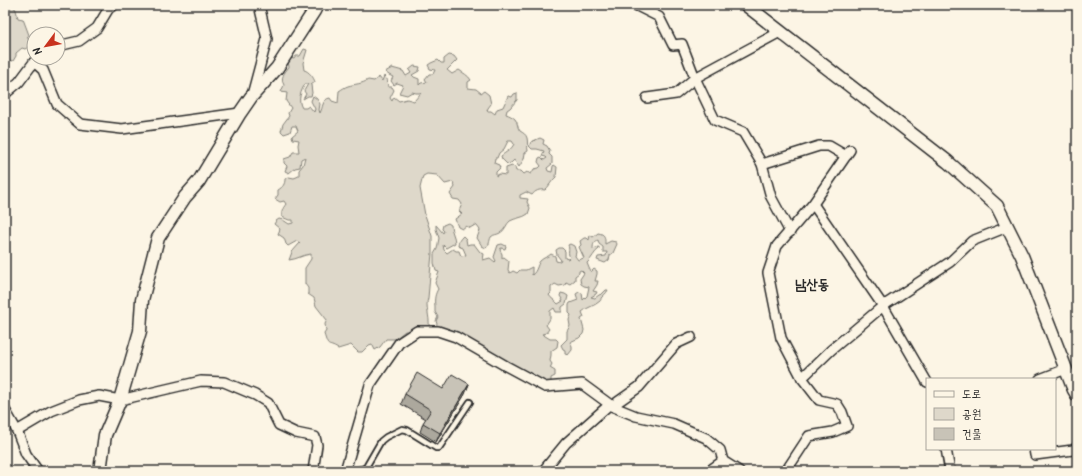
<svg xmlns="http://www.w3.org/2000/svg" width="1082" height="476" font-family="Kalam,'Poor Story',sans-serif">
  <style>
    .green { fill: #ded8ca; stroke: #84827a }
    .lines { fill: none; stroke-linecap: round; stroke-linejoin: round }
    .lane-casing { stroke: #2b2b2b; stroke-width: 8 }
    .street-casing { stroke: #2b2b2b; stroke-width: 12 }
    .secondary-casing { stroke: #2b2b2b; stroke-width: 15 }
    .lane { stroke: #fcf5e5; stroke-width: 4.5 }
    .street { stroke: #fcf5e5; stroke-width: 9 }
    .secondary { stroke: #fcf5e5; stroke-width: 12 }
    .wall { fill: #aca89d; stroke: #2b2b2b }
    .shaded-wall { fill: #8c8880; stroke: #2b2b2b }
    .building { fill: #c8c3b7; stroke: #2b2b2b }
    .labels { text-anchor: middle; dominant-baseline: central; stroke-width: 3; stroke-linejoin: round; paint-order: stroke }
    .quarter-label { font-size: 14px; font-weight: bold; fill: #2b2b2b; stroke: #fcf5e5 }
  </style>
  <rect width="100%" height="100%" fill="#fcf5e5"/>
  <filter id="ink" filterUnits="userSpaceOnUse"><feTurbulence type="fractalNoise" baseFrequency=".025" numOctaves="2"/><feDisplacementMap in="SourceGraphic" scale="8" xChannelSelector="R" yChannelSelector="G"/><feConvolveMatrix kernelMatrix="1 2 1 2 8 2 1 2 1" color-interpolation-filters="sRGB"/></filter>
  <g filter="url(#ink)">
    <!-- green -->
    <g class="green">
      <polygon points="5,5 13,5 16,10 18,18 23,19 29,35 27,37 32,45 25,49 22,48 16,53 16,56 13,61 5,59"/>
      <path d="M304,49L307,50L303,63L304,70C309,71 314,78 315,82L311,85L312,93L311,96H308L303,99L306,94L304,91L308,84H305C301,91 297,100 302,108H306L309,106L314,112L315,109L311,101L313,96L317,99L320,104L319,110L320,113C323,108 322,99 330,98L332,101L338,103L339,91C342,89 345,87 348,86C355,84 362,84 368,80L374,81L379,77L382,81L384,76L387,79L388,87H392L394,90L390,98L392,101L394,97L399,101L407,99L414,101L421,93H416L412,92L407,95L399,93L403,85L397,83L394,85L391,81L393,77L389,75L385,72L392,68L403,71L406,76L411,73L409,70L414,66L420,67L419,71L412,75L414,77L419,79V85L421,83L427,82L425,79L429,74H433L435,70L430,69L428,65L431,63L438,60L441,63H444V59L449,55L454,56L457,60L447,70L452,74L459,70C463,73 468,75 471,80L468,82V88L476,89L481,93L484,91L489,95L491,104L488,108L487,111H491L495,114L497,109L503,107L508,96L512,97L514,94L517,93V100L510,108L507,110L506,114C509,115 513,117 515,119C518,122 517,128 520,131C523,133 526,134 527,138C528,142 527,146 528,151L525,153L524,159L519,167L514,160L511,163L507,164L502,159L501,156C506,152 511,150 514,144L512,141H508L504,149L499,153L497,158H495L494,163L499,165L500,168L496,172V176L499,174L506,175V168L512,166L515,167L516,171H521L524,174L527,172L531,174L534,169L539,168L541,166L538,162L539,158L541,157L544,160L547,158L546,157L542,156L544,151L537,149H532L529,146L531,142L540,138L544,140L543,144L547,146L550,151L549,154L552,157V164L547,168L548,171L552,172L553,166L554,165L557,167L556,177C551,181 549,187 545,190C539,189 535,191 532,195L526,192L520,195V198L528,199L527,202L530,208L528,214C523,218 515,218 510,221C506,224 505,231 500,233C497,235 494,234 491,237C489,241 490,245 486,248L482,246L477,238L480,230L477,226L475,225L470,228L466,226L462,229L458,227L455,219L462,214L459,211L462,204L459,200L453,199L450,194L455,187L453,182L445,184L437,175L427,174L423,176L420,188L425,215L432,236V253L428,298C425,307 430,316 429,326L412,332L405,331L395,339H386L380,347L375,350L372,344L369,345L362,352H358L351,345L338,349C327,342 329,350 324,334L326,331L325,324L327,320L316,306L314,298L308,294V288L305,284V268L311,259V254C302,255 298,259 289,260L292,252L300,243L297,241L288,246L286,244L284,238L278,234L280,229L274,224L276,221L279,219L283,220L289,224L293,223V220H289L282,217C281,212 283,208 286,204L284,201L280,202L275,199L278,195V190C283,187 285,184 285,179L289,177L294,178L299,176V170L303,165L305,157L301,159L300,167L295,168L289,173L285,171L287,166L284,163V159L290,157L293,152H299L298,145L299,140L293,139L292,136L298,131L296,126H292L290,132L284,134L281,131L283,124L289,116L288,113L291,108L286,101L287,93L281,92L284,85C280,78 284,73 289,67L288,61L291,58L294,59L296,56H300Z"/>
      <path d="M448,223L451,225C451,232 455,236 455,243L446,248L443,245L444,250L447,253L453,249L456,251H459L461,256L466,255L463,248L458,246C458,241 460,239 463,236L466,239L467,245L470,244H474L480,252L484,254L483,260L490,258L495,262L496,261L494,257L498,245L502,244L506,246L505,249L501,248L500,250L502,254V258L504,257L509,261L508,270L510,273L513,271L517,273L520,270H526L532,267V275C537,271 537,265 540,261C544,257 548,257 551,254L555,256L556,261L560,262L561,260L557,255L556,250L559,248H562L565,251V258L568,259L570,257C567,253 570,249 568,245L570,244L574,246L576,252L575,256L578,260L584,258L579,247L581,245L580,241L584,238H587L589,240L590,235L593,237L598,233C605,234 605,237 605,244L611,241L616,242L617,244L613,253L610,255L609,260L605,263L597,260L598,257L606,256L607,252H603V247L599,244L598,240C594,242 593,244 593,249L599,247V249C594,252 592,259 587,263L589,268L591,272L594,269L597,271V274L595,281H598L597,285L593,291L597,292L596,294L591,297L595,298L599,295L602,294L606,290H608C606,294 604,295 601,298C601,299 601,300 600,301C595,306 587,307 582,312L584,317L581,319L584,330L583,334L579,338L570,342L572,346V350L568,355L565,354V350L563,349L561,345L567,339V331L570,326L569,320L571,315L569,313V305L570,303L578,300L576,294L579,292L582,293L583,300L587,296L589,287L584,286L581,284L580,279L584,273L581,270L579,271V273L575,276V280L570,284L566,282L565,285L559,286L555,284L551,287V293L549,295C551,299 555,300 558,304L563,301L562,299L560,296L561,293L565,294L568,296L566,304L562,307V312H556L554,308L550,311V319L546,325L549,329L546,333L542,334L550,339H556L558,341L557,347L551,351V355L550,361L552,364L550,368L555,371V376L551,378V381L547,383L436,327L437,324L436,321L438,317L435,312C435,310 435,308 435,306C434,299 435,294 438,289L435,283L439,272L436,271L434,263V254L437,249L439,238L436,229V225L443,233L444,231L442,229L443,225Z"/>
    </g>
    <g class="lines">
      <defs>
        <polyline id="lane" points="354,471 362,469 366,467 381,441 386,437 402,429 407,430 436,448 439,448 470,402"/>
        <g id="street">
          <polyline points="635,5 659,17 673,45 682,44 695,78 715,120 743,132 762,164 771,197 790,232"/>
          <polyline points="58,46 79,41 97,28 109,8 114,5"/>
          <polyline points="34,62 43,70 57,104 80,124 122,129 240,113"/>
          <polyline points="5,94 19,82 37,58"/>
          <polyline points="252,95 267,39 259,5"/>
          <polyline points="647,98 676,94 695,78 780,32"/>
          <polyline points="762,164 819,146 829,146 846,156"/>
          <polyline points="813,204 883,306 927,382"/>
          <polyline points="802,378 831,350 883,306 950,262 972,241 1007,227"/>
          <polyline points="1040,379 1066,369"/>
          <polyline points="5,410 17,431 26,454 38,471"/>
          <polyline points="17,431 51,411 79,400 99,396 120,400 201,381 224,382 255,395 268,403 279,425 296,433 315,437 317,445 313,471"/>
          <polyline points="946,449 950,471"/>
          <polyline points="1034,449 1035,455 1073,450 1077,447"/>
          <polyline points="345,471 370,385 399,343 417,331 438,331 456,337 506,366 545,387 582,384 612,406 639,387 676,344 691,337"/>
          <polyline points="543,471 566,443 609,405 636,416 674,424 706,438 720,450 723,461 739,471"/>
          <polyline points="709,471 723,461"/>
          <polyline points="786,471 809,436 833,432 847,426 842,412 837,404 819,400 802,378 781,338 768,273 777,246 813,204 850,150"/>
        </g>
        <g id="secondary">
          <polyline points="746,5 948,162 997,206 1022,256 1074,390 1077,395"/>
          <polyline points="100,471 105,435 120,400 140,331 142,300 158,238 185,197 199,181 240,113 251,97 277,68 314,11 317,5"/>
        </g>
      </defs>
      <!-- lane casing -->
      <use href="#lane" class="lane-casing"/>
      <!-- street casing -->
      <use href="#street" class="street-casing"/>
      <!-- secondary casing -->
      <use href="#secondary" class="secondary-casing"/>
      <!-- lane -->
      <use href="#lane" class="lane"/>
      <!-- street -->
      <use href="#street" class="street"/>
      <!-- secondary -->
      <use href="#secondary" class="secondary"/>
    </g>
    <!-- wall -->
    <polygon class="wall" points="469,384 465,394 436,442 420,432 423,423 426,419 401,404 405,394 443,389"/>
    <!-- shaded-wall -->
    <polygon class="shaded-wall" points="469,384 465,394 436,442 440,433"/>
    <!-- building -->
    <polygon class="building" points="417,373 443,389 452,374 469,384 440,433 423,423 431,410 405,394"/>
  </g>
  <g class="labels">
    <!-- quarter labels -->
    <g class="quarter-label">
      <text x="812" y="285">남산동</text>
    </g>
  </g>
  <!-- margin -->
  <rect width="1082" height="476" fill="none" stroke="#fcf5e5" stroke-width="20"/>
  <rect x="10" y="10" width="1062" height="456" fill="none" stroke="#2b2b2b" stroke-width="1.5" filter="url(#ink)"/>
  <!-- legend -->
  <rect x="926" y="378" width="130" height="72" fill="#fcf5e5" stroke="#a8a49b"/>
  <rect x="934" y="391" width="20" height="6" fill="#fcf5e5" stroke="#a8a49b"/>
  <text x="962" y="398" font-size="12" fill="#2b2b2b">도로</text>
  <rect x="934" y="408" width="20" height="12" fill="#ded8ca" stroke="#a8a49b"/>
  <text x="962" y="418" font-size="12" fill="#2b2b2b">공원</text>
  <rect x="934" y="428" width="20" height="12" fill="#c8c3b7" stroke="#a8a49b"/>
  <text x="962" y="438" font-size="12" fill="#2b2b2b">건물</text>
  <!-- north arrow -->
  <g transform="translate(46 46) rotate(238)"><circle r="19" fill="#fcf5e5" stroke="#a8a49b"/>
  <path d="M0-3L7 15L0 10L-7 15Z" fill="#c8321e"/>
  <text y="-6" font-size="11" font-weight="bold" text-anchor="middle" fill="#2b2b2b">N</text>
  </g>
</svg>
